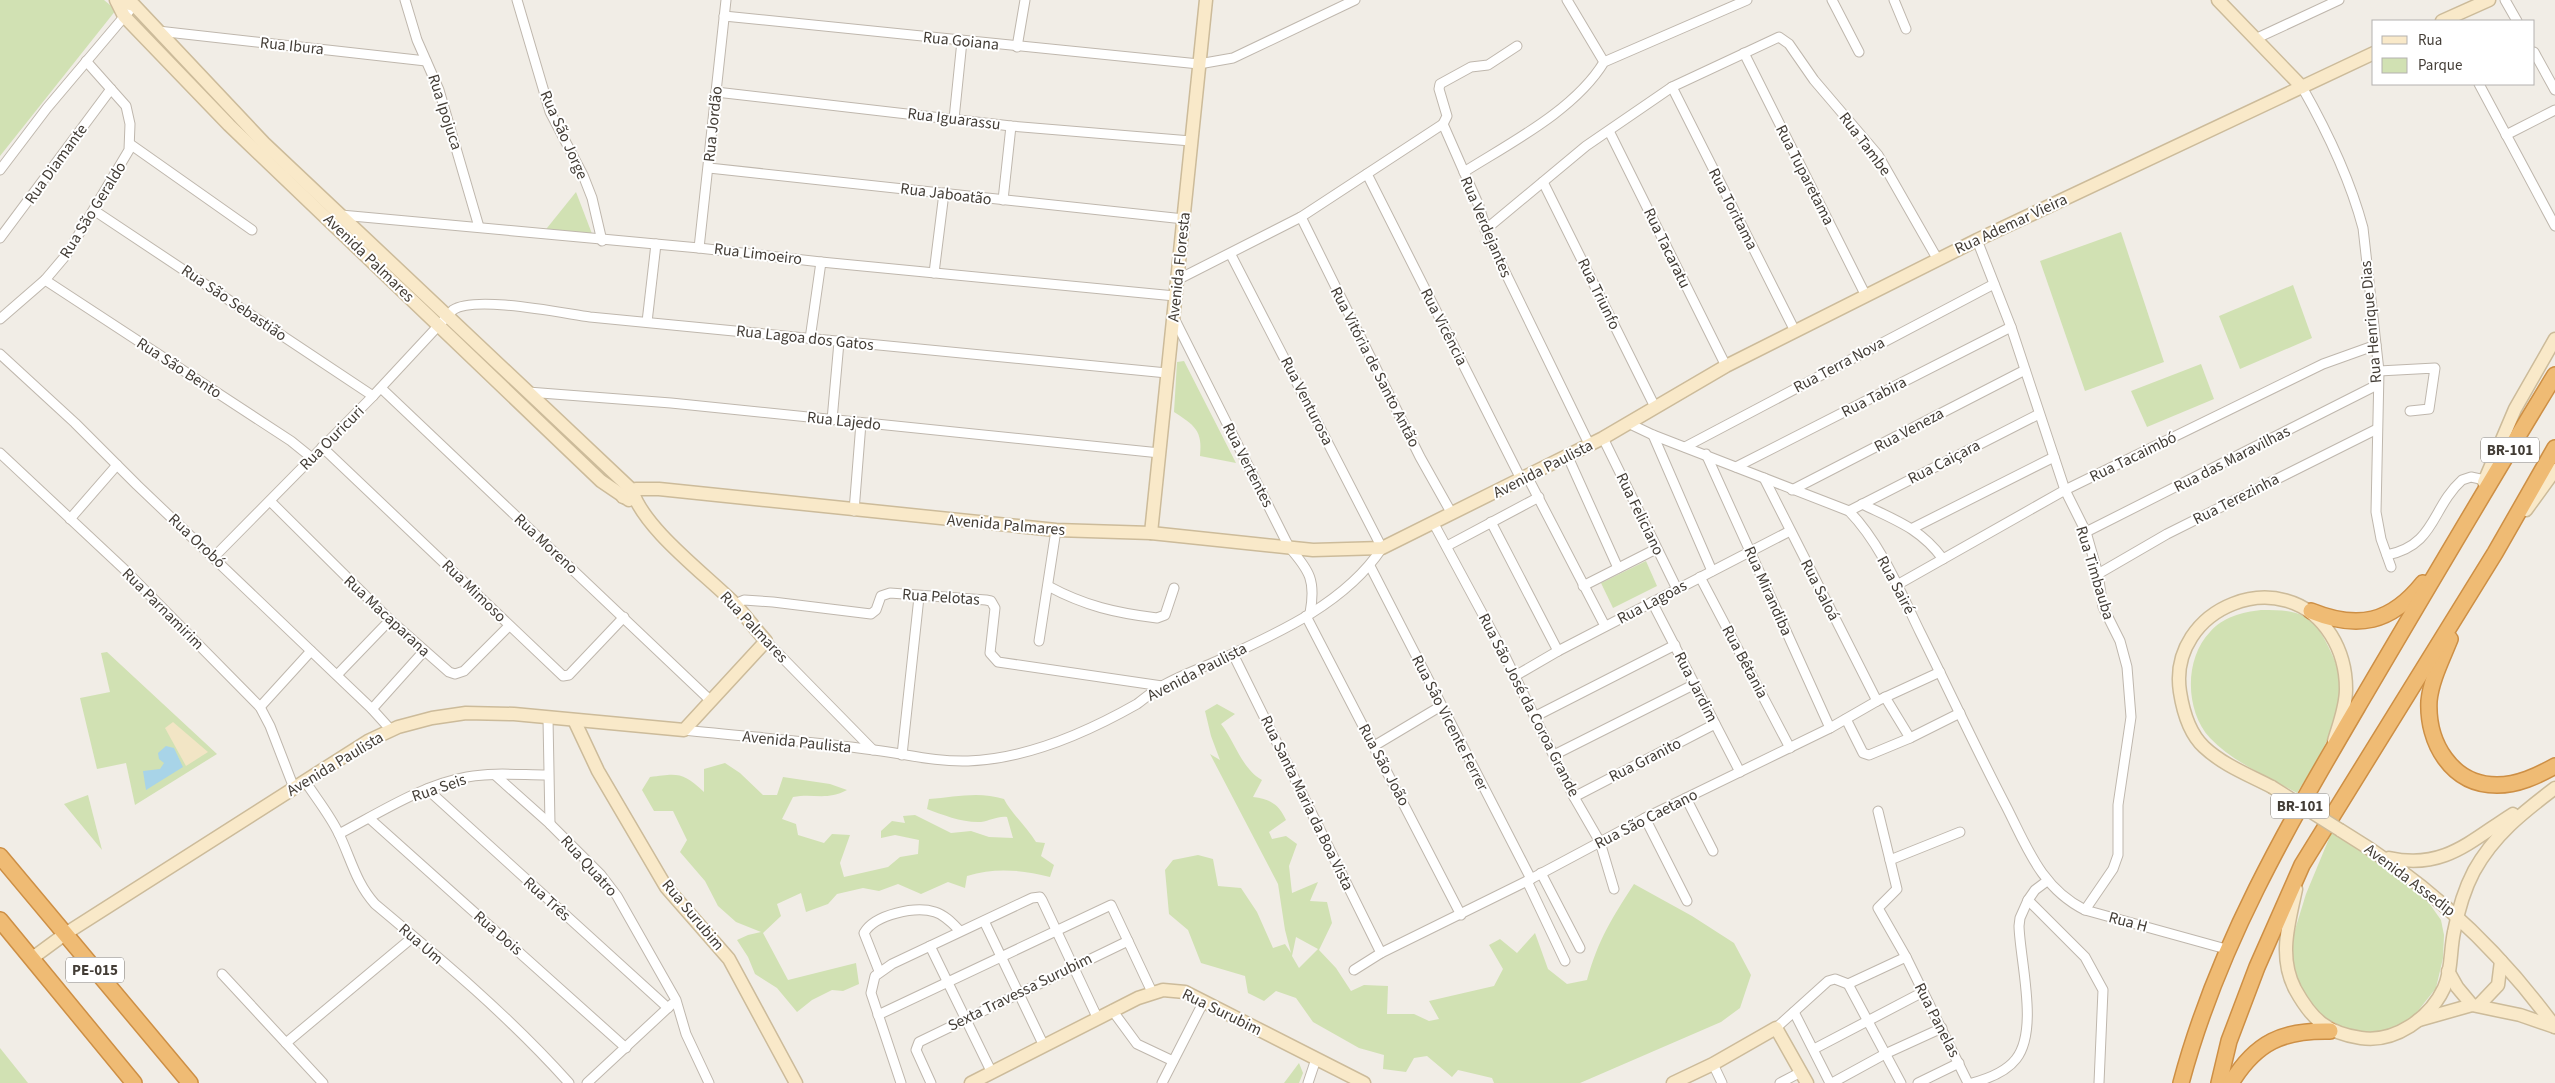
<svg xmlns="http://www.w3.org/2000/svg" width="2555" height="1083" font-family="'Source Sans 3',sans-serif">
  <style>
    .green { fill: #d1e1b3; fill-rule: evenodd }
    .sand { fill: #f2e5c5 }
    .water { fill: #a8d4e8 }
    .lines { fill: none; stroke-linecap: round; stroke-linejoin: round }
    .street-casing { stroke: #bfb7ad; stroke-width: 11 }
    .secondary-casing { stroke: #ccbb9a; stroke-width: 15 }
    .highway-casing { stroke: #cd8f45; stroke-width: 18 }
    .street { stroke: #fff; stroke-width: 9 }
    .secondary { stroke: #f9e9c9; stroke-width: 12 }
    .highway { stroke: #efbb74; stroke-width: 15 }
    .secondary-bridge-casing { stroke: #ccbb9a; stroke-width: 15; stroke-linecap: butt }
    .secondary-bridge { stroke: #f9e9c9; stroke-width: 12 }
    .labels { text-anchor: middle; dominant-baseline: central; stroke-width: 4; stroke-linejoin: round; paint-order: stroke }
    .shield { fill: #fff; stroke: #7b7772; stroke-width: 1 }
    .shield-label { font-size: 15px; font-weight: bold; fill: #433d36 }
    .street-label { font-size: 16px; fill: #433d36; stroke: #fff }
  </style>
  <rect width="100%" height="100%" fill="#f1ede6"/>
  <!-- green -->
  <g class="green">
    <polygon points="0,0 104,0 116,10 0,156"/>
    <polygon points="576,192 594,239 543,233"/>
    <polygon points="2121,232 2164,362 2085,391 2040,261"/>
    <polygon points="2293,285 2312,338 2240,369 2219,316"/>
    <path d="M1184,361L1236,463L1200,456C1203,430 1194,425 1174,412L1177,362Z"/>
    <polygon points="2201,364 2214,399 2147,427 2131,391"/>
    <polygon points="1646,561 1657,586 1613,608 1601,583"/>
    <path d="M2261,610C2297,610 2312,612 2328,646C2334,658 2342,676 2342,689C2343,721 2313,767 2297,793C2268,777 2233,762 2210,738C2185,711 2184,659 2210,632C2223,617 2242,612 2261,610Z"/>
    <polygon points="107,652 217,754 135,805 126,763 97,769 80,698 110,692 101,653"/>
    <path d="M1217,704L1235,714L1221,724C1235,742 1242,769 1262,780L1253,797C1270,799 1279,804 1286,820L1269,832L1272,839L1286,836L1297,844L1289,866L1292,893L1318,882L1310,901L1327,902L1332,923L1319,950L1336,968L1351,991L1364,985L1388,986L1387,1014H1414L1429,1021L1439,1019L1429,1001L1494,986L1503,969L1489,945L1500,939L1517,953L1535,933L1548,969L1567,984L1587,980C1598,940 1612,918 1634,884L1692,916L1734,943L1751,975L1740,1008L1721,1022L1580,1083H1494L1492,1078L1458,1070L1452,1077L1427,1056L1414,1058L1406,1072L1383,1069L1384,1055L1359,1048L1313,1022L1296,998L1276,991L1264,1001L1248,993L1245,976L1201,963L1188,930L1169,914L1165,870L1173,860L1198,855L1213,859L1218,886L1241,888L1257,912L1273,948L1285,944L1291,953L1285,930L1278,884L1210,754L1220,760L1211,736L1205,711ZM1296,937L1318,949L1299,968L1292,956Z"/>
    <path d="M725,763L740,773L763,795H777L783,777L830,784L847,790C826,801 814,793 793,797L782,819L796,824L798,835L824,843L832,834L850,835L840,863L844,877L888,867L900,857L918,854L919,840L895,835L881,838V831L892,821L905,823L903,816L915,815L951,833L971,831L989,837L1013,838L1007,817C997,816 990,821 981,822C963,823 943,815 927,809L929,799C955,797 979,791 1004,799C1011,813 1027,827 1036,842L1045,843L1041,856L1054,865L1050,877C1022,870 996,867 967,876L965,888L948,882L921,894L898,884L879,891L863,888L837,894L828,904L806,912L801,893L777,904L781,916L763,933L788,980L856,963L859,984L843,991L832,990L812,1000L797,1012L777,988L755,974L748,957L737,940L748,935L761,932L736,922L718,906L705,881L680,852L687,840L673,811H654L642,790L650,777C678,773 683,772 704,792V769Z"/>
    <polygon points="88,795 102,850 64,804"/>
    <polygon points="2333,829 2382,863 2424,896 2441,920 2444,935 2443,958 2436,988 2406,1026 2367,1038 2348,1035 2320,1015 2302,993 2291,967 2290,946 2306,894"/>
    <polygon points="0,1048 28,1083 0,1083"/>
    <polygon points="1299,1063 1303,1073 1299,1083 1284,1083"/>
  </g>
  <!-- sand -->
  <polygon class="sand" points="173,722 208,752 186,766 165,728"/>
  <!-- water -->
  <polygon class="water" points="166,746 174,748 183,767 146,790 143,771 160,769 164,763 159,759 158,753"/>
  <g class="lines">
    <defs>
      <g id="street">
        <polyline points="405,0 417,40 439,90 479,227"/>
        <polyline points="517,0 550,112 583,175 592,198 602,241"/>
        <polyline points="1567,0 1604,62"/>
        <polyline points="1832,0 1859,52"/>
        <polyline points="1894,0 1906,29"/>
        <polyline points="2505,0 2517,21"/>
        <polyline points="724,16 1199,64 1233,58 1355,0"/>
        <polyline points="158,31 426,61"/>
        <polyline points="2255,39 2339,0"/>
        <polyline points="1517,46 1488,65 1471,67 1440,84 1439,89 1447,116 1443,124 1479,206 1489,239 1590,446"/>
        <polyline points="1017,47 1025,0"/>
        <polyline points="2534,52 2555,90"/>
        <polyline points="1744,53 1866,296"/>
        <polyline points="2479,84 2555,226"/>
        <polyline points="1672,87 1795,331"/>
        <path d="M2302,87C2327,131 2350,179 2363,228L2379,371L2376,512L2381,539L2391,567"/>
        <polyline points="716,92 1011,126 1191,141"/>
        <polyline points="954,119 962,41"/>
        <polyline points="1609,131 1726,366"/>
        <polyline points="2506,135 2555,110"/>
        <polyline points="130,144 252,230"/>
        <polyline points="709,168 1184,219"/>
        <polyline points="0,170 47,108 134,5"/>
        <path d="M1464,172C1510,143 1575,110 1604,62L1747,0"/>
        <polyline points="1367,174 1521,479"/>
        <polyline points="1543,182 1655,407"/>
        <polyline points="1003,200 1011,126"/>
        <polyline points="95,211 373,396"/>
        <polyline points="341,215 699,248 821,262 1175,296"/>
        <polyline points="1301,217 1420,457 1452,514"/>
        <polyline points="1485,230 1586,146 1672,87 1779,37 1789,44 1814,80 1878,155 1938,260"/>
        <polyline points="0,238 111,89"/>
        <polyline points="1977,240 2011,327 2065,490 2086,532 2098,574 2103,607 2120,641 2127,667 2131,717 2118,805 2118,855 2113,869 2085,910"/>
        <polyline points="699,248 726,0"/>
        <polyline points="934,273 944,193"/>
        <polyline points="45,280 291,441 312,458"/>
        <polyline points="1177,280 1301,217 1443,124"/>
        <path d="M1174,318L1289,547C1310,571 1316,581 1310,613"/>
        <polyline points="0,319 45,280 67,254 129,150 130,124 126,106 86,61"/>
        <polyline points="647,322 656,244"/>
        <polyline points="810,339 821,262"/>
        <polyline points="0,354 75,423 137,485 372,709 391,730"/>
        <polyline points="2379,371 2435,368 2429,409 2410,411"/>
        <polyline points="381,388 711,701"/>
        <polyline points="528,392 671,403 1160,453"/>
        <polyline points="832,420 839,342"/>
        <path d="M1630,424L1653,435L1849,511C1881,544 1900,591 1920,632C1949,690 1976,749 2006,806C2027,847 2041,888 2085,910L2226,949"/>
        <polyline points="1653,435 1712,571"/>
        <polyline points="1603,438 1677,589"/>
        <polyline points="322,447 563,676 569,675 624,617"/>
        <polyline points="1685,447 1994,284"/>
        <polyline points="0,453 125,570 260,707 270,726 294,788"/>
        <polyline points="1706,454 1830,728"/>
        <polyline points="1568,457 1618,568"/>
        <polyline points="1736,467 2011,327"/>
        <polyline points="1527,476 1605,626"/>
        <polyline points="1764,478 1877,701"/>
        <polyline points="1792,490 2025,370"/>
        <polyline points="270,501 390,620 449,672 455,674 464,671 509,626"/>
        <path d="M1862,504C1895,520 1920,528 1943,559"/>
        <polyline points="854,511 861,423"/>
        <polyline points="1849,511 2039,414"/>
        <polyline points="70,519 117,465"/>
        <polyline points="1491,522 1558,651"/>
        <polyline points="1434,524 1502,650 1574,797 1600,842 1614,889"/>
        <polyline points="1913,528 2054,457"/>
        <polyline points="2086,532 2377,385"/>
        <polyline points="1447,546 1539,497"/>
        <path d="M2387,555C2436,545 2431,508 2462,480L2471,477L2485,480"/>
        <path d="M214,557L373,396L453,310C475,295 561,313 590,317L1167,373"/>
        <polyline points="1370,566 1531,879"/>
        <polyline points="2098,574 2167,534 2377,429"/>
        <polyline points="1700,577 1790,748"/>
        <polyline points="1897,585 2065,490 2323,364 2376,345"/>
        <path d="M1048,586C1085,606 1116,613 1157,618L1165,615L1174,588"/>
        <polyline points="1583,586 1656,549"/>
        <polyline points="1652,602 1740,772"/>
        <polyline points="735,604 744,600 773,602 871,614 876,610 881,596 890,593 986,600 991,601 995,608 990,653 998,662 1162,686"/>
        <polyline points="1306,616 1461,915"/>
        <polyline points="766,641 873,750"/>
        <polyline points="1039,641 1056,530"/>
        <polyline points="1233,654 1381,953"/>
        <polyline points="337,675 390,620"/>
        <polyline points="1515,676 1558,651 1790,531"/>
        <polyline points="1885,697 1910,738"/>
        <polyline points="260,707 311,651"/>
        <polyline points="372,709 424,651"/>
        <polyline points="1536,716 1675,645"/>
        <polyline points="548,719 550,824"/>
        <polyline points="1846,719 1863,753 1869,755 1910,738 1960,713"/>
        <path d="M684,730C747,737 811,741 874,750C906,754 935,762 968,761C1027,759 1086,733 1137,704C1145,698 1153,691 1162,686C1179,676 1199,669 1217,661C1276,634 1345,604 1382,548L1231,255"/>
        <polyline points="1374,746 1441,706"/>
        <polyline points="902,755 919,597"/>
        <polyline points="1554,755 1695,684"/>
        <polyline points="495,775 550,824 601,875 617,896 676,1000 686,1034 709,1083"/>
        <path d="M305,781C316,798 330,815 339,834C351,859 356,883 375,904C442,960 510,1017 569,1083"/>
        <polyline points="427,789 668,1008"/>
        <polyline points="1574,797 1715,724"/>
        <polyline points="1686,798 1713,851"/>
        <polyline points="1878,811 1897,889 1878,908 1906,957 1968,1083"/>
        <polyline points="369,818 626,1048"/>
        <polyline points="1645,818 1687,901"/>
        <path d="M339,834C379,813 422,785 467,777C493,772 521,775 547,775"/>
        <polyline points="1890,860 1960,832"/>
        <polyline points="1541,873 1580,948"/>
        <polyline points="1527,881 1565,961"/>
        <polyline points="2047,881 2035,890 2028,900 2085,957 2103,990 2099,1083"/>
        <polyline points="984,921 1044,1046"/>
        <polyline points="930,946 992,1073"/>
        <polyline points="1354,970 1381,953 1527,881 1645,818 1830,728 1877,701 1940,672"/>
        <path d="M879,971L864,933C875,914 916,906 935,912C945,915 953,924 960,931"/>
        <polyline points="222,974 323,1083"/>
        <polyline points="1848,984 1901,1083"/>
        <polyline points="1112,1010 1137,1044 1173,1061"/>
        <polyline points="1794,1012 1830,1083"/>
        <polyline points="878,1015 1111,905 1152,992"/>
        <polyline points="1776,1028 1828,981 1835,979 1848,984 1906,957"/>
        <polyline points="286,1043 413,937"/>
        <polyline points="1814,1049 1923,992"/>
        <polyline points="1713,1064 1722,1083"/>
        <polyline points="587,1083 672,1004"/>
        <polyline points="901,1083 871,993 875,976 892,964 1032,898 1040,897 1042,900 1097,1017"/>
        <polyline points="931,1083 916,1050 919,1042 1128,941"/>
        <polyline points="1162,1083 1204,1001"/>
        <polyline points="1308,1083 1316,1059"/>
        <polyline points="1780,1083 1801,1072"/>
        <polyline points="1832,1083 1885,1054 1942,1028"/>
        <polyline points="1918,1083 1959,1063"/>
        <path d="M1972,1083C1987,1079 2006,1072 2016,1059C2039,1030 2020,961 2019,926L2020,918L2028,900"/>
      </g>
      <g id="secondary">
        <polyline points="116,0 124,16 229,125 601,481 629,500"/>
        <polyline points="2218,0 2302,87"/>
        <polyline points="2442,21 2489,0"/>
        <polyline points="2484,482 2515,409 2555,339"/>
        <polyline points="623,497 636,489 659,489 1056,530 1151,533 1313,550 1382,548 1603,438 1726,366 1977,240 2374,53"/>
        <polyline points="2526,510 2555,470"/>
        <polyline points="1151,533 1206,0"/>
        <polyline points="575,722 598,771 666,887 729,959 796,1083"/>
        <path d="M2272,787C2249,775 2223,765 2204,747C2190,734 2183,711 2180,692C2167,608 2284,560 2331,635C2341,651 2346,670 2346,689C2346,707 2339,724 2334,741"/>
        <path d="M2340,830C2425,881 2497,947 2555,1027"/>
        <path d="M2389,858C2444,870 2470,841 2513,814"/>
        <path d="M2296,889C2289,923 2278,956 2295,989C2312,1020 2327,1033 2361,1038C2395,1043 2430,1018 2444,988C2452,971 2450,950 2454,932C2458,911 2464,890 2474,871C2494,835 2522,813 2555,788"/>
        <path d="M31,959L65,934L368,741L398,727L432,718L466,713L514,714L684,730L766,641C755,629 745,615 734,603C705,574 643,528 632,490L264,143L134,5L117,1"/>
        <polyline points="2448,971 2457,987 2472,1005"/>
        <polyline points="2479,1005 2498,985 2501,961"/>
        <polyline points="2419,1020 2472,1005 2520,1015 2555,1027"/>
        <polyline points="971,1083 1138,998 1163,990 1185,992 1364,1083"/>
        <polyline points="1673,1083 1713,1064 1776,1028 1807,1083"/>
      </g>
      <g id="highway">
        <path d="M2311,611C2358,630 2391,623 2423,583"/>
        <path d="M2450,639C2442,659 2431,680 2429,701C2427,742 2451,785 2497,785C2518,785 2537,776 2555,766"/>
        <polyline points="0,856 190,1083"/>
        <polyline points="0,920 134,1083"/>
        <path d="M2181,1083C2218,944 2289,824 2361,701C2425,592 2489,483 2555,375"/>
        <polyline points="2219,1083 2229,1041 2257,967 2302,865 2495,553 2555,448"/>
        <path d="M2231,1083C2256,1042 2283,1030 2330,1031"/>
      </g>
    </defs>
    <!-- street casing -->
    <use href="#street" class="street-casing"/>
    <!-- secondary casing -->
    <use href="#secondary" class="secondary-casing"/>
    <!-- highway casing -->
    <use href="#highway" class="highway-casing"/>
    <!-- street -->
    <use href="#street" class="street"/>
    <!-- secondary -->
    <use href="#secondary" class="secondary"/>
    <!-- highway -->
    <use href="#highway" class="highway"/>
    <defs>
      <polyline id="secondary-bridge" points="2272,787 2340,830"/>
    </defs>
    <!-- secondary-bridge casing -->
    <use href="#secondary-bridge" class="secondary-bridge-casing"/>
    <!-- secondary-bridge -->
    <use href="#secondary-bridge" class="secondary-bridge"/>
  </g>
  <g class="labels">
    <!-- shield labels -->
    <g class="shield">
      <rect x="2481" y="437.5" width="58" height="25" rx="4"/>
      <rect x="2271" y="793.5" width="58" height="25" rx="4"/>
      <rect x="66" y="957.5" width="58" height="25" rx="4"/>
    </g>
    <g class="shield-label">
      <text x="2510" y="450">BR-101</text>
      <text x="2300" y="806">BR-101</text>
      <text x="95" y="970">PE-015</text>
    </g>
    <!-- street labels -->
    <g class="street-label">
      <text transform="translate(961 41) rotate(6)">Rua Goiana</text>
      <text transform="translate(292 46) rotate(6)">Rua Ibura</text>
      <text transform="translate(445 112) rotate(72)">Rua Ipojuca</text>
      <text transform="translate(954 119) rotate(7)">Rua Iguarassu</text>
      <text transform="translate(713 124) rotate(-84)">Rua Jordão</text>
      <text transform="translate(564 135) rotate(66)">Rua São Jorge</text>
      <text transform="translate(1865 144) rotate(53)">Rua Tambe</text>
      <text transform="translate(56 164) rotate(-54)">Rua Diamante</text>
      <text transform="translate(1805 175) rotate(63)">Rua Tuparetama</text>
      <text transform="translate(946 194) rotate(7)">Rua Jaboatão</text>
      <text transform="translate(1733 209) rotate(63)">Rua Toritama</text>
      <text transform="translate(93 210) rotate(-58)">Rua São Geraldo</text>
      <text transform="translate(2011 224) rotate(-25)">Rua Ademar Vieira</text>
      <text transform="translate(1486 227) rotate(67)">Rua Verdejantes</text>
      <text transform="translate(1667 248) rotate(64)">Rua Tacaratu</text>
      <text transform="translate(758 254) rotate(7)">Rua Limoeiro</text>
      <text transform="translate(369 258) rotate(44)">Avenida Palmares</text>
      <text transform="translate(1179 267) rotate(-84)">Avenida Floresta</text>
      <text transform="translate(1599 294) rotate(64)">Rua Triunfo</text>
      <text transform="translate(234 303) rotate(34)">Rua São Sebastião</text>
      <text transform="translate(2371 322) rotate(-95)">Rua Henrique Dias</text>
      <text transform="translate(1444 327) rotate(63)">Rua Vicência</text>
      <text transform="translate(805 338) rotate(6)">Rua Lagoa dos Gatos</text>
      <text transform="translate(1839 365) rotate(-28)">Rua Terra Nova</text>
      <text transform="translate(1375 367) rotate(63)">Rua Vitória de Santo Antão</text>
      <text transform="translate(179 368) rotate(33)">Rua São Bento</text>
      <text transform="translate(1874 397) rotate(-27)">Rua Tabira</text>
      <text transform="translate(1307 401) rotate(63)">Rua Venturosa</text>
      <text transform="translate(844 421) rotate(6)">Rua Lajedo</text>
      <text transform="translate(1909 430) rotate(-28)">Rua Veneza</text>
      <text transform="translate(332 438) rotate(-45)">Rua Ouricuri</text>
      <text transform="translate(2133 457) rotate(-26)">Rua Tacaimbó</text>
      <text transform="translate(2232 459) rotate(-27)">Rua das Maravilhas</text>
      <text transform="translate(1944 462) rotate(-27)">Rua Caiçara</text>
      <text transform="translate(1248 465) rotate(63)">Rua Vertentes</text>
      <text transform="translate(1543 469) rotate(-27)">Avenida Paulista</text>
      <text transform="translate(2236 499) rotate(-27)">Rua Terezinha</text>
      <text transform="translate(1640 514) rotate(64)">Rua Feliciano</text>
      <text transform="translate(1006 525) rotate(5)">Avenida Palmares</text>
      <text transform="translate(197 541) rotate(43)">Rua Orobó</text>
      <text transform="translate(546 544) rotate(43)">Rua Moreno</text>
      <text transform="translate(2095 573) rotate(73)">Rua Timbauba</text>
      <text transform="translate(1896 585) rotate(62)">Rua Sairé</text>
      <text transform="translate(1820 590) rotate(63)">Rua Saloá</text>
      <text transform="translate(474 591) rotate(44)">Rua Mimoso</text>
      <text transform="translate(1768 591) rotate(66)">Rua Mirandiba</text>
      <text transform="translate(941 597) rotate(4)">Rua Pelotas</text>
      <text transform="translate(1652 602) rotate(-28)">Rua Lagoas</text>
      <text transform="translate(163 609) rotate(45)">Rua Parnamirim</text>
      <text transform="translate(387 616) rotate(43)">Rua Macaparana</text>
      <text transform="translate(754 627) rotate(47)">Rua Palmares</text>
      <text transform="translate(1745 662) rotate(62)">Rua Bêtania</text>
      <text transform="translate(1197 672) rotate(-27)">Avenida Paulista</text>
      <text transform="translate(1696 687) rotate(63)">Rua Jardim</text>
      <text transform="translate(1529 705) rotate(63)">Rua São José da Coroa Grande</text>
      <text transform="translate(1450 723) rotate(63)">Rua Sâo Vicente Ferrer</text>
      <text transform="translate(797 742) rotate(6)">Avenida Paulista</text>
      <text transform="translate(1645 760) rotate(-27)">Rua Granito</text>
      <text transform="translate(335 764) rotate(-31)">Avenida Paulista</text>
      <text transform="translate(1384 765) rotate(62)">Rua São João</text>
      <text transform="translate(439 788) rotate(-19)">Rua Seis</text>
      <text transform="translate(1307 803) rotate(64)">Rua Santa Maria da Boa Vista</text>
      <text transform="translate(1646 819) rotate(-27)">Rua São Caetano</text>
      <text transform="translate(589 866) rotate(48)">Rua Quatro</text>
      <text transform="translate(2410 880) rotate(37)">Avenida Assedip</text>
      <text transform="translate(547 899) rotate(42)">Rua Três</text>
      <text transform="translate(693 915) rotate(50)">Rua Surubim</text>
      <text transform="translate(2128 922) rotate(15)">Rua H</text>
      <text transform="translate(498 933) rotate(41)">Rua Dois</text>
      <text transform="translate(421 944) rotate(41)">Rua Um</text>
      <text transform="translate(1020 992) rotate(-26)">Sexta Travessa Surubim</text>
      <text transform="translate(1222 1012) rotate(26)">Rua Surubim</text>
      <text transform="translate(1937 1020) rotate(63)">Rua Panelas</text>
    </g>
  </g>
  <!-- legend -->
  <rect x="2372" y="20" width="162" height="65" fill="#ffffff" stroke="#b4b1af"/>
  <rect x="2382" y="36" width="25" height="8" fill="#f9e9c9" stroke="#b4b1af"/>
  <text x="2418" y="45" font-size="15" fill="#433d36">Rua</text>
  <rect x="2382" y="58" width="25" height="15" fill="#d1e1b3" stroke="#b4b1af"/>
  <text x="2418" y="70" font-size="15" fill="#433d36">Parque</text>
</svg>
